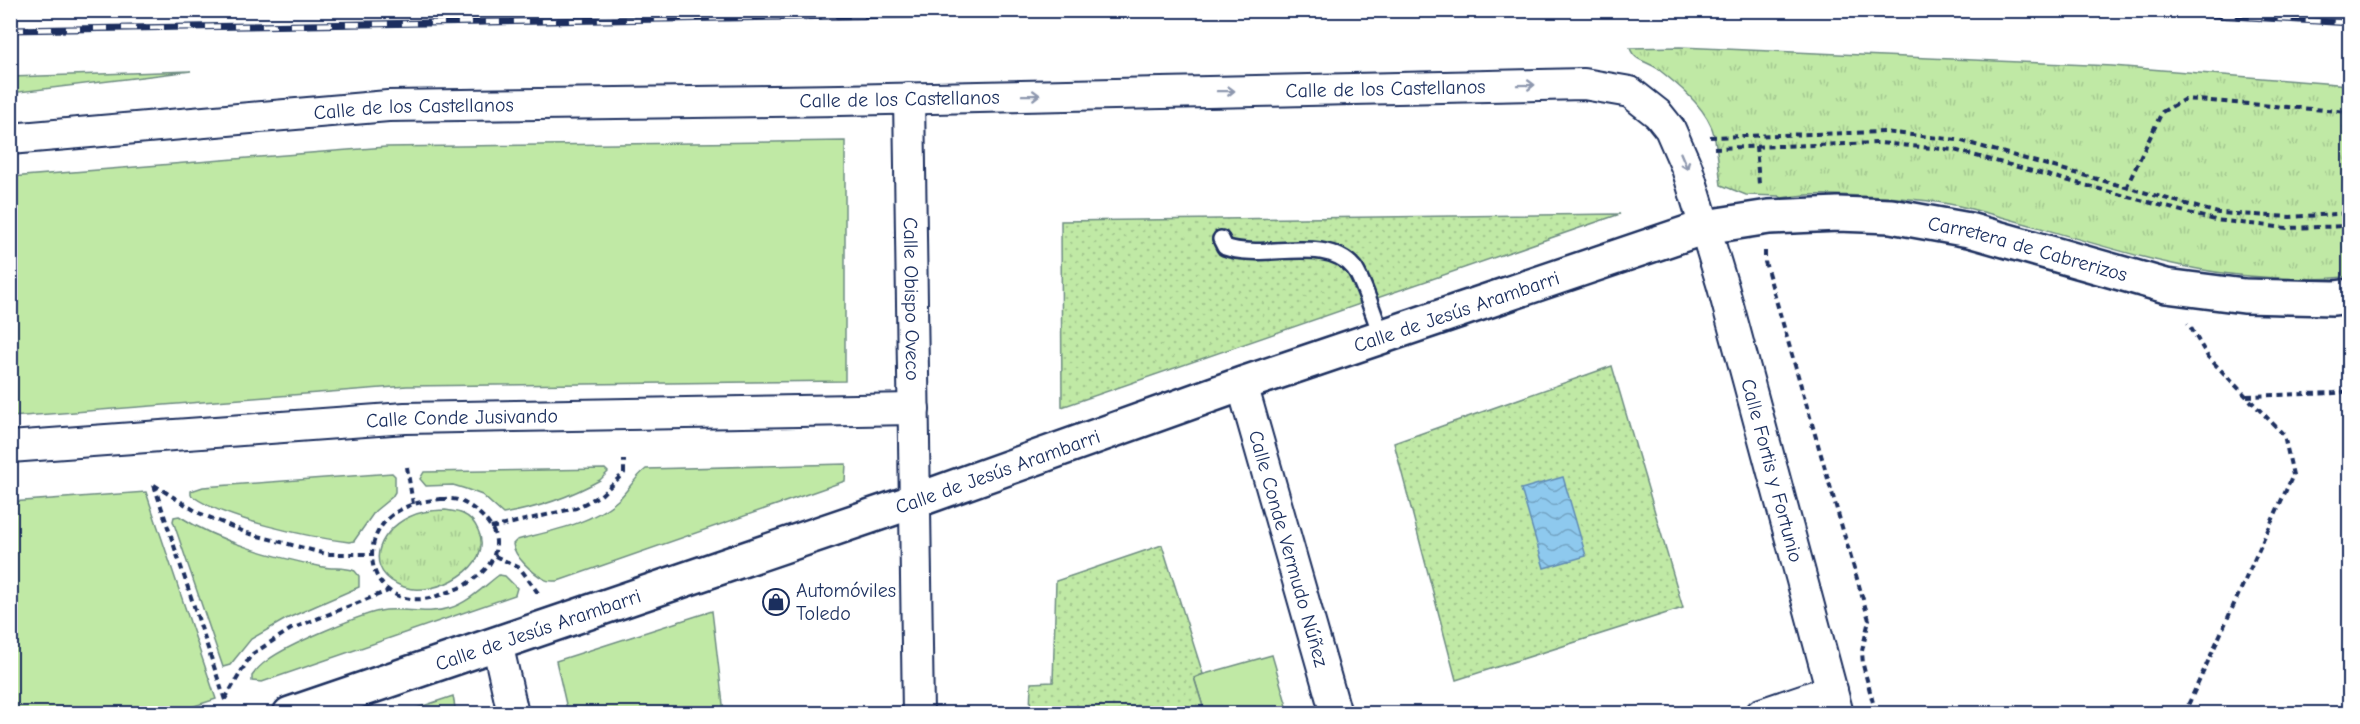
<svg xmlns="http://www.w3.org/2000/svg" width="2360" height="724" font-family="'Comic Neue',sans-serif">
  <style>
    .grass { fill: #c0e9a5; stroke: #6e8c82; stroke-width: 1.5 }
    .park { fill: url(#park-tufts); stroke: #6e8c82; stroke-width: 1.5 }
    .garden { fill: url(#garden-dots); stroke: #6e8c82; stroke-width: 1.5 }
    .water { fill: url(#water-waves); stroke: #608bb4; stroke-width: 1.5 }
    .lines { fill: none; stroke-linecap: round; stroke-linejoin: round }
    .lane-casing { stroke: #1b2f5e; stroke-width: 20 }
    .street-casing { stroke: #1b2f5e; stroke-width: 34 }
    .secondary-casing { stroke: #1b2f5e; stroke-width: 38 }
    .path { stroke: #1b2f5e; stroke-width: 4; stroke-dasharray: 6 4.5; stroke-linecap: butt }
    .lane { stroke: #fff; stroke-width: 15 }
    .street { stroke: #fff; stroke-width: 30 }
    .secondary { stroke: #fff; stroke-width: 33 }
    .rail-casing { stroke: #1b2f5e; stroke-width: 7 }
    .rail { stroke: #fff; stroke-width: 4.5; stroke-dasharray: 14; stroke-linecap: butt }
    .oneway { stroke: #8d97ae }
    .labels { text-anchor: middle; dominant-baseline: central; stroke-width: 6; stroke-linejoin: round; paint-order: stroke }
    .street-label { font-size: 20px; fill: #1b2f5e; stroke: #fff }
    .poi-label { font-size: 20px; fill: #1b2f5e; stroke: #fff; text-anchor: start }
  </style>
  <defs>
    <pattern id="park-tufts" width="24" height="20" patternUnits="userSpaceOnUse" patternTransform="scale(1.5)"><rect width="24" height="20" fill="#c0e9a5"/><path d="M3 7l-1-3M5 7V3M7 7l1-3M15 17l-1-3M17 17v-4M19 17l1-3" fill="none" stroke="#a4c890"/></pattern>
    <pattern id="garden-dots" width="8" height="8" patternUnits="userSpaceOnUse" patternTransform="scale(1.5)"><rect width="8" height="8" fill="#c0e9a5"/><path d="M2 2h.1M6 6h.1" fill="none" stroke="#a4c890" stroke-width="1.8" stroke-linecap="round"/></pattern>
    <pattern id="water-waves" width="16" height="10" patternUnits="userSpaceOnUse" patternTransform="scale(1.5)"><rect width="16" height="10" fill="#8ec9ee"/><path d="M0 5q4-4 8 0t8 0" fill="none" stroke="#73a4c4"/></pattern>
  </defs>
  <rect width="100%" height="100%" fill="#fff"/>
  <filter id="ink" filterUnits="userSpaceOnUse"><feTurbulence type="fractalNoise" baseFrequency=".0167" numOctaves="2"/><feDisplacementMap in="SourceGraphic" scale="12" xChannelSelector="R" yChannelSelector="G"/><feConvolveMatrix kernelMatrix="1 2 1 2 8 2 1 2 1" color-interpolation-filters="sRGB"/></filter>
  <g filter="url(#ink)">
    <!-- grass -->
    <g class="grass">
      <polygon points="191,71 11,93 11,77"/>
      <polygon points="845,141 845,381 407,386 11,417 11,177 386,147"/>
      <path d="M846,464L845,481L558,581C553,581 548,582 544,579C533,573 514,557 513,544L517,540C551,531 591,524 618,500C628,491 635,477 646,469Z"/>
      <path d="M605,469L608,472L600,480C568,498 538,508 503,514L482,495L466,489L453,485L426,486L420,479L424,472Z"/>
      <path d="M392,473L395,476V492L392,497L375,511L354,541L349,542C309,537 222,519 191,495V491L203,487Z"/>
      <polygon points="146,492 216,699 173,713 11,713 11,502"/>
      <path d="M179,516C221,543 274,557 323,567C333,569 345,567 355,571L359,576V587L286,619L251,639L230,665L223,667L173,521L174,517Z"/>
      <path d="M499,575L505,576L517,588L515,595L262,682L252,681V676C256,670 262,664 268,660C286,646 364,612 386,610C408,608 427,615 450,608C469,602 483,587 499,575Z"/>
      <polygon points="712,611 724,713 568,713 556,661"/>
      <polygon points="1272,655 1289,713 1205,713 1194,677"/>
      <polygon points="453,696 456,713 402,713"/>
    </g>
    <!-- park -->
    <g class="park">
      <path d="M1680,47L2112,66L2349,85V276C2327,280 2305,279 2282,278C2170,276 2066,231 1959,206C1926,199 1893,197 1859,196C1834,195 1808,193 1782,198L1779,196L1746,195L1721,185C1719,170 1717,138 1711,126C1701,103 1677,84 1658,69C1647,61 1634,61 1630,48Z"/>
      <path d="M445,510C450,511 457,511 463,514C470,517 475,523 478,530C496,567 434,598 404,587C362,572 377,532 409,517C420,511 432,511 445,510Z"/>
    </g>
    <!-- garden -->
    <g class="garden">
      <polygon points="1620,214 1062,407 1061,221"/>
      <polygon points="1612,366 1683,608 1456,680 1394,443"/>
      <polygon points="1162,545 1203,674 1194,678 1205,713 1030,713 1031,683 1053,682 1056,581"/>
    </g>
    <!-- water -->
    <polygon class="water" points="1563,477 1586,556 1544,568 1521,489"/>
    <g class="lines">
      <defs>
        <path id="lane" d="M1221,239L1225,247C1263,261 1326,234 1354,268C1363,279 1375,320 1382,336"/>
        <g id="street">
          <path id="s1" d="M909,98L918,714"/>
          <path id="s2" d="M10,139L388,106L840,100L1584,84L1630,92L1658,114L1670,129L1687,168L1723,287L1838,714"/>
          <path id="s3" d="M1242,384L1336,714"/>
          <path id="s4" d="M10,447L405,418L914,409"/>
          <polyline points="497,643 513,714"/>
          <polyline points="1761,714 1832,690"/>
        </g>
        <g id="secondary">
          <path id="s5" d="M290,714L915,501L1242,384L1705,227L1769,217L1838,214L1891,216L1969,230L2166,286L2244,296L2334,298L2350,296"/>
        </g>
      </defs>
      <!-- lane casing -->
      <use href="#lane" class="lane-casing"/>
      <!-- street casing -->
      <use href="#street" class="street-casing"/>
      <!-- secondary casing -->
      <use href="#secondary" class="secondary-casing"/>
      <!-- path -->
      <g class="path">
        <polyline points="1710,137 1884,132 1958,140 2218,213 2290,217 2350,213"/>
        <polyline points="1756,146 1759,184"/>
        <polyline points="1714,148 1880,143 1954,150 2215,220 2287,228 2350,226"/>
        <polyline points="2126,188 2162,112 2185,99 2350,112"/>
        <polyline points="1765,251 1765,262 1869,620 1862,651 1863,665 1876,714"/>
        <polyline points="2247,396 2335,393 2350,391"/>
        <polyline points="407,467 413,504"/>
        <polyline points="154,485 199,513 247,533 326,554 371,554"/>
        <polyline points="154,485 225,700"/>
        <path d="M441,499C447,499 454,498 460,501C475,507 497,526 496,544C495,563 483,573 468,583C461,588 451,591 443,594C367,623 344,525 414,504C423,501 433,500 441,499Z"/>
        <polyline points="491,528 576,508 601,495 624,473 624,460"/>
        <polyline points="495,556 520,568 538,593"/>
        <polyline points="225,699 251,655 291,629 388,591"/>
        <polyline points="2184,714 2293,475 2284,435 2208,357 2188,323"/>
      </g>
      <!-- lane -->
      <use href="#lane" class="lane"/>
      <!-- street -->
      <use href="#street" class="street"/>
      <!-- secondary -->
      <use href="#secondary" class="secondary"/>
      <defs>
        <g id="rail">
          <polyline points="2110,10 2164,12 2350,23"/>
          <polyline points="10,30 1202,10"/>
        </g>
      </defs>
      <!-- rail casing -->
      <use href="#rail" class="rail-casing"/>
      <!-- rail -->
      <use href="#rail" class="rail"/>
    </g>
    <!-- one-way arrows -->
    <defs><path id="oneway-shaft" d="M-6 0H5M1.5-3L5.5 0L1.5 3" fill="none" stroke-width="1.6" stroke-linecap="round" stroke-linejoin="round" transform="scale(1.5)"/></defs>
    <g class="oneway">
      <use href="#oneway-shaft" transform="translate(1526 85) rotate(-1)"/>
      <use href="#oneway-shaft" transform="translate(1226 91) rotate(-1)"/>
      <use href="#oneway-shaft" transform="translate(1031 95) rotate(-1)"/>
      <use href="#oneway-shaft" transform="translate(1684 161) rotate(67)"/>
    </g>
  </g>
  <!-- icons -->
  <defs>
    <symbol id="shop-ring" viewBox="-11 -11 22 22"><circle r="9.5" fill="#fff" stroke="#1b2f5e" stroke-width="1.5"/><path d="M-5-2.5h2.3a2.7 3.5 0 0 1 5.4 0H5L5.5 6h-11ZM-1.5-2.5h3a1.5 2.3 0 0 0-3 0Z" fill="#1b2f5e"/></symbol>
  </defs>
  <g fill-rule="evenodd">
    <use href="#shop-ring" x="761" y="587" width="30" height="30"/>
  </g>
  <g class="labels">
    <!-- street labels -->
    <g class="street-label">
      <text stroke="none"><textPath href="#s2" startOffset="1377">Calle de los Castellanos</textPath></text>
      <text stroke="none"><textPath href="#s2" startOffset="891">Calle de los Castellanos</textPath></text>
      <text stroke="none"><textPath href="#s2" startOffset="405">Calle de los Castellanos</textPath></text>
      <text stroke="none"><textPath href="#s5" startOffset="1824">Carretera de Cabrerizos</textPath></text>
      <text stroke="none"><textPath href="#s1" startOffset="201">Calle Obispo Oveco</textPath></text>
      <text stroke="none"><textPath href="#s5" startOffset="1234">Calle de Jesús Arambarri</textPath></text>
      <text stroke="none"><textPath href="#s4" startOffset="453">Calle Conde Jusivando</textPath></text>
      <text stroke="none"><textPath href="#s2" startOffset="2034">Calle Fortis y Fortunio</textPath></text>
      <text stroke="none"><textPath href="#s5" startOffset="748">Calle de Jesús Arambarri</textPath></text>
      <text stroke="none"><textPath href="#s3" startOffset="171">Calle Conde Vermudo Núñez</textPath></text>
      <text stroke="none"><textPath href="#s5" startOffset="262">Calle de Jesús Arambarri</textPath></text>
    </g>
    <!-- poi labels -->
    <g class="poi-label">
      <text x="796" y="590">Automóviles<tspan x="796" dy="23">Toledo</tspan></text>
    </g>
  </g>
  <!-- margin -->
  <rect width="2360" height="724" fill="none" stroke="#fff" stroke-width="36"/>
  <rect x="18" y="18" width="2324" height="688" fill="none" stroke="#1b2f5e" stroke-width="2" filter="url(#ink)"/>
</svg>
